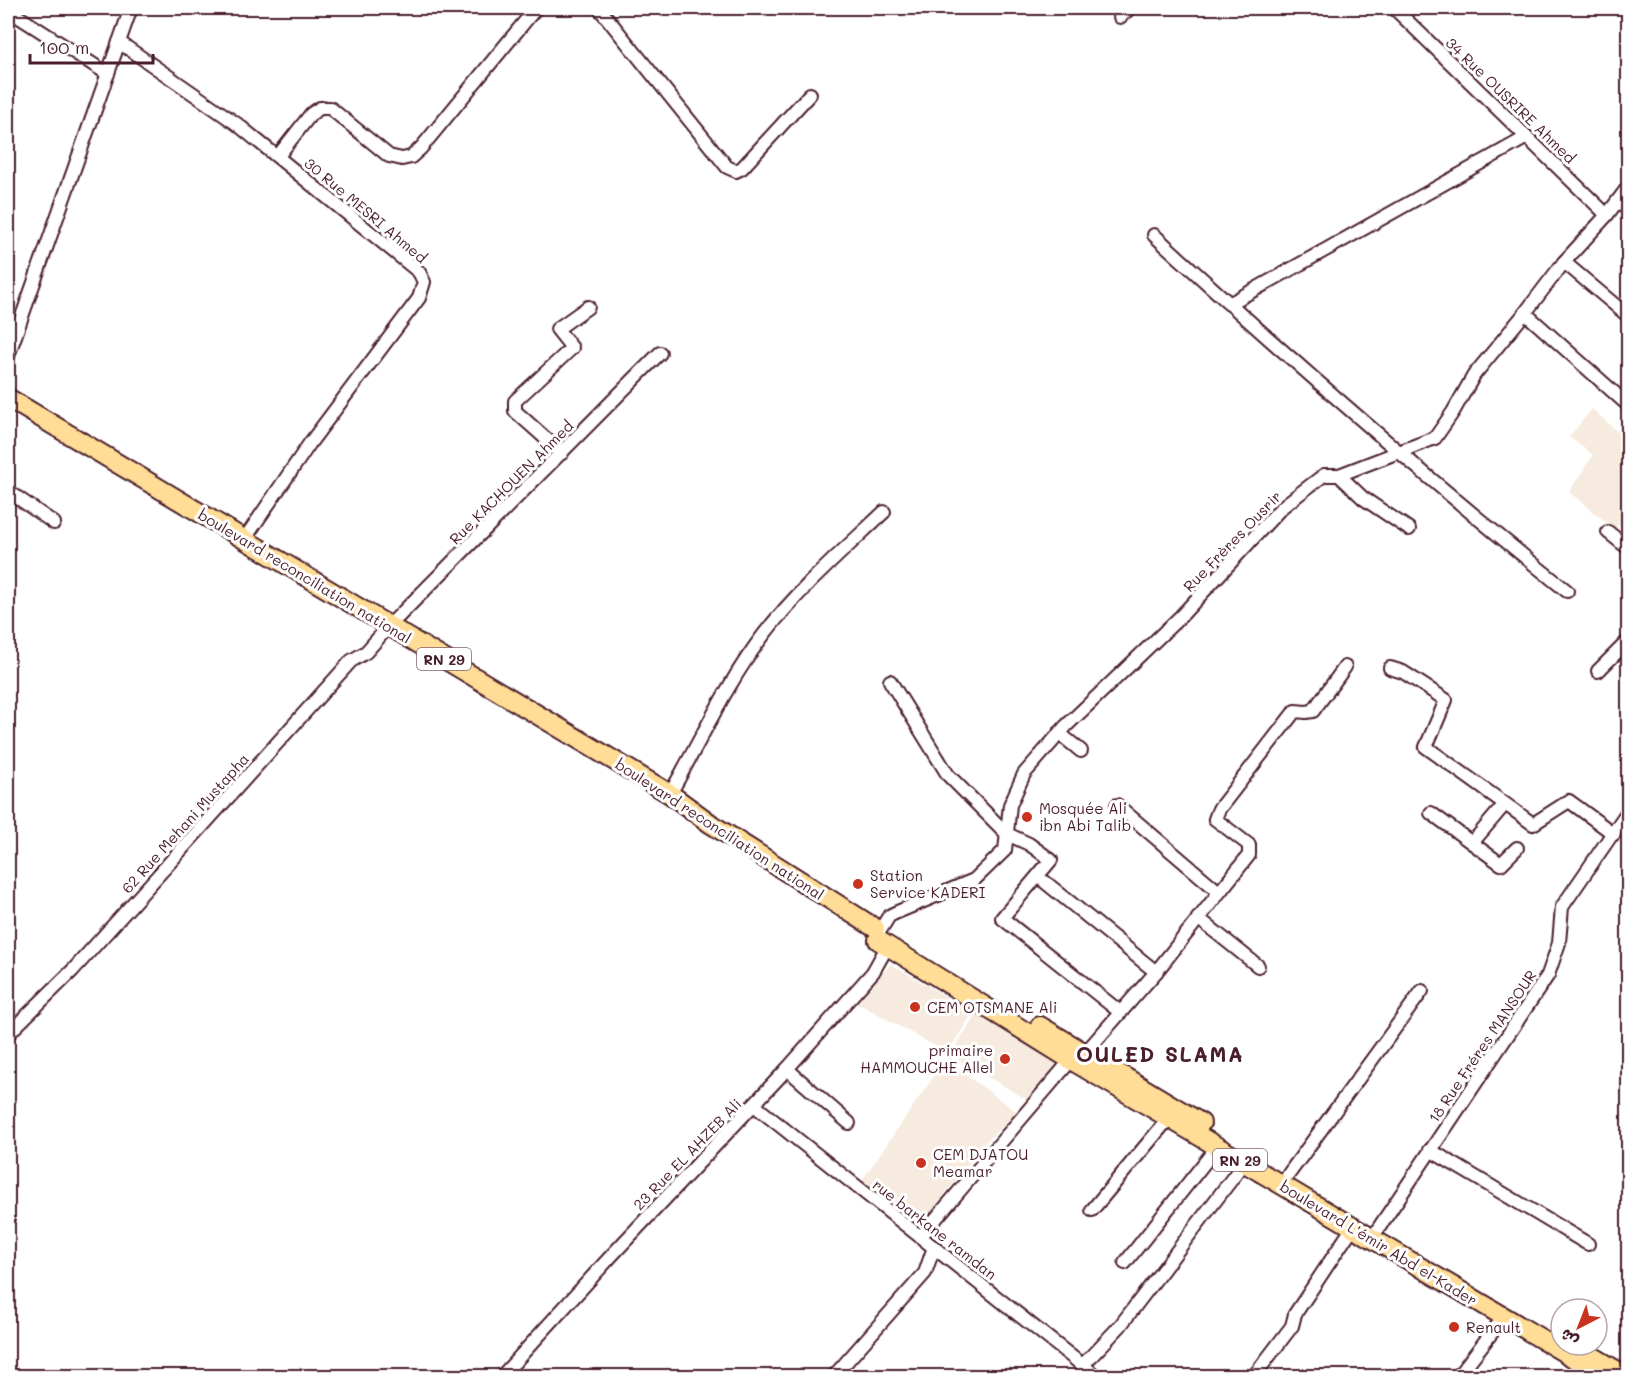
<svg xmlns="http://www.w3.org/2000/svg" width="1636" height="1384" font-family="Mali,'Playpen Sans Arabic',sans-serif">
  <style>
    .built { fill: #f6ebde }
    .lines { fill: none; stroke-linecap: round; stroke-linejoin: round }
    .minor-casing { stroke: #4a1f2b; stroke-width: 16 }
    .highway-casing { stroke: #4a1f2b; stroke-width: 22 }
    .minor { stroke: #fff; stroke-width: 12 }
    .highway { stroke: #ffdd96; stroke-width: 18 }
    .poi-dot { fill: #c8321e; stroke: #fff; stroke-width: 2 }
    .labels { text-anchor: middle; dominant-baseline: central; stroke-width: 6; stroke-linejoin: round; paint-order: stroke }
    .shield { fill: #fff; stroke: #80626b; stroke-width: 1.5 }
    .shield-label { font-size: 14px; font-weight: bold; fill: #4a1f2b }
    .street-label { font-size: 15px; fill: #4a1f2b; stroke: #fff }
    .poi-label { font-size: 15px; fill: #4a1f2b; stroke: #fff; text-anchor: start }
    .district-label { font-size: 21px; font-weight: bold; letter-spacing: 1.5px; fill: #4a1f2b; stroke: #fff }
  </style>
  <rect width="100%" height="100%" fill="#fff"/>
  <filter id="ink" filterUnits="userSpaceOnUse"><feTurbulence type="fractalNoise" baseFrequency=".0167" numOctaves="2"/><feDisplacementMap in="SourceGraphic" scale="12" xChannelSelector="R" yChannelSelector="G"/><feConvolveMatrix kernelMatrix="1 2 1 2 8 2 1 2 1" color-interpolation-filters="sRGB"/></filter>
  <g filter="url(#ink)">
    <!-- built -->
    <g class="built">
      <polygon points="1592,409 1628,441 1628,513 1615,529 1569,492 1593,455 1569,437"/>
      <polygon points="891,964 973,1013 947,1053 856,1002"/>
      <polygon points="977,1014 1060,1064 1028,1100 950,1055"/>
      <polygon points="945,1060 1017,1112 986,1142 916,1230 860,1183"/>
    </g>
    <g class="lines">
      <defs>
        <g id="minor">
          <polyline points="599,8 727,167 736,171 742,168 810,94"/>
          <polyline points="1394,8 1607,215"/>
          <polyline points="8,10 108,74"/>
          <polyline points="1120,17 1130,8"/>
          <polyline points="119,42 237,124 419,272 424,282 419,298 310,443 244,540"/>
          <polyline points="278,156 311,114 320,108 330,108 389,156 402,159 411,157 421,148 536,8"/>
          <polyline points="1618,201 1628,210"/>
          <path d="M1154,235C1288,358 1425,477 1567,591"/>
          <polyline points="1564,262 1628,316"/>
          <polyline points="1229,304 1527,137"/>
          <polyline points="1525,313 1628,405"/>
          <polyline points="8,356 131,8"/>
          <polyline points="562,453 515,411 515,401 572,348 557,329 588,307"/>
          <polyline points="1339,475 1363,498 1409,529"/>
          <polyline points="8,491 54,523"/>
          <polyline points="1608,532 1628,548"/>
          <polyline points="1390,668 1403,672 1446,700 1426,747 1533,824 1569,801 1614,834"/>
          <polyline points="1598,671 1628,641"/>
          <polyline points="890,681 948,775 1007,834 1029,844 1051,860 1002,918 1120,1012"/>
          <polyline points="1059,733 1081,751"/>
          <path d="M670,794C699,743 729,679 765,633C800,588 843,551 884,512"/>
          <polyline points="1117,805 1219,892"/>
          <polyline points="1431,813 1472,843 1505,804"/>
          <polyline points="1472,843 1501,864 1517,848"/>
          <polyline points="1045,882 1156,972"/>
          <polyline points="1198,918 1258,966"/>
          <polyline points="881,929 889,916 895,913 974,880 1005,850 1010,805 1024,774 1066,726 1181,616 1282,507 1324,475 1339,475 1435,438 1453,412 1474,375 1525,313 1564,262 1607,215 1628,187"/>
          <polyline points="8,1034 73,970 351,661 366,652 389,626 660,353"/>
          <polyline points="1085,1053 1156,972 1249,855 1249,845 1215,819 1219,809 1295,711 1306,712 1313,711 1345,667"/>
          <polyline points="787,1069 849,1123"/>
          <polyline points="754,1105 1096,1376"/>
          <polyline points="1430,1150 1588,1244"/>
          <polyline points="1288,1175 1422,991"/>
          <polyline points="1092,1210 1169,1118"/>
          <polyline points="1378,1229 1548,975 1559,943 1562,907 1628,811"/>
          <polyline points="921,1236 1071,1060"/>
          <polyline points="1125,1263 1217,1147"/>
          <polyline points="1082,1366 1120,1326 1244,1163"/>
          <polyline points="502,1376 613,1254 787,1069 873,972 887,947"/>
          <polyline points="834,1376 925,1273 934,1247"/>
          <polyline points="1254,1376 1292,1326 1295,1314 1353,1227"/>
          <polyline points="1458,1376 1504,1317"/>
        </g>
        <g id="highway">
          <polyline points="8,398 670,794 711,824 875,928"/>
          <polyline points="878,940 1071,1060 1604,1376"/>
          <polyline points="1040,1026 1201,1123"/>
          <polyline points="1592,1356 1626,1376"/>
        </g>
      </defs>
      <!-- minor casing -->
      <use href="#minor" class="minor-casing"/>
      <!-- highway casing -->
      <use href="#highway" class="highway-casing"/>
      <!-- minor -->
      <use href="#minor" class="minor"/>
      <!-- highway -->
      <use href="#highway" class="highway"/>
    </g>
  </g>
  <!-- markers -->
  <g class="poi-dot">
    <circle cx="1027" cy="817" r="6"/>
    <circle cx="858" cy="884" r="6"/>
    <circle cx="915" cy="1007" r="6"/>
    <circle cx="1005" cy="1059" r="6"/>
    <circle cx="921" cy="1163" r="6"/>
    <circle cx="1454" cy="1327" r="6"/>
  </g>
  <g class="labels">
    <!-- shield labels -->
    <g class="shield">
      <rect x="417" y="648" width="54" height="22" rx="4.5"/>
      <rect x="1213" y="1149" width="54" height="22" rx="4.5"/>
    </g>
    <g class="shield-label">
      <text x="444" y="659">RN 29</text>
      <text x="1240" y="1160">RN 29</text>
    </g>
    <!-- street labels -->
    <g class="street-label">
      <text transform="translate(1511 100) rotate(44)">34 Rue OUSRIRE Ahmed</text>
      <text transform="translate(366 210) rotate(40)">30 Rue MESRI Ahmed</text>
      <text transform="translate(511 482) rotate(-45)">Rue KACHOUEN Ahmed</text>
      <text transform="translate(1232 541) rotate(-46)">Rue Frères Ousrir</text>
      <text transform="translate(305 576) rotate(31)">boulevard reconciliation national</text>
      <text transform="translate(185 823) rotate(-48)">62 Rue Mehani Mustapha</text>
      <text transform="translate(720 829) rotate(33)">boulevard reconciliation national</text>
      <text transform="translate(1482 1046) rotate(-56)">18 Rue Fréres MANSOUR</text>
      <text transform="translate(687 1154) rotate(-46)">23 Rue EL AHZEB Ali</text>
      <text transform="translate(935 1229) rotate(38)">rue barkane ramdan</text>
      <text transform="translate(1379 1243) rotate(31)">boulevard L'émir Abd el-Kader</text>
    </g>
    <!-- poi labels -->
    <g class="poi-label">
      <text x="1039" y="808">Mosquée Ali<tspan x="1039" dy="17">ibn Abi Talib</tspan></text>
      <text x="870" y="875">Station<tspan x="870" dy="17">Service KADERI</tspan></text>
      <text x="927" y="1007">CEM OTSMANE Ali</text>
      <text x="993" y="1050" text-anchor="end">primaire<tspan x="993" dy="17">HAMMOUCHE Allel</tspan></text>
      <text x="933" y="1154">CEM DJATOU<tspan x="933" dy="17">Meamar</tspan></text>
      <text x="1466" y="1327">Renault</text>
    </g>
    <!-- district labels -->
    <g class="district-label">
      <text x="1160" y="1053">OULED SLAMA</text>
    </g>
  </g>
  <!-- margin -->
  <rect width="1636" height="1384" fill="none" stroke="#fff" stroke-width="30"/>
  <rect x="15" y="15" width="1606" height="1354" fill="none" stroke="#4a1f2b" stroke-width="2" filter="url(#ink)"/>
  <!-- north arrow -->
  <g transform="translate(1579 1327) rotate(222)"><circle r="28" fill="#ffffff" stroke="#b7a5aa" stroke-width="1.5"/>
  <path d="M0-4.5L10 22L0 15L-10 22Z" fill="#c8321e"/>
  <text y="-9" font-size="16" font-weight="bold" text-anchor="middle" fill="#4a1f2b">ش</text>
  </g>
  <!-- scale -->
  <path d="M30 54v9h123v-9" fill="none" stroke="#4a1f2b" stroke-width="3"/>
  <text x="39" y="54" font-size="18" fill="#4a1f2b" stroke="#ffffff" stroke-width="4.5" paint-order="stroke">100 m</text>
</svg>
